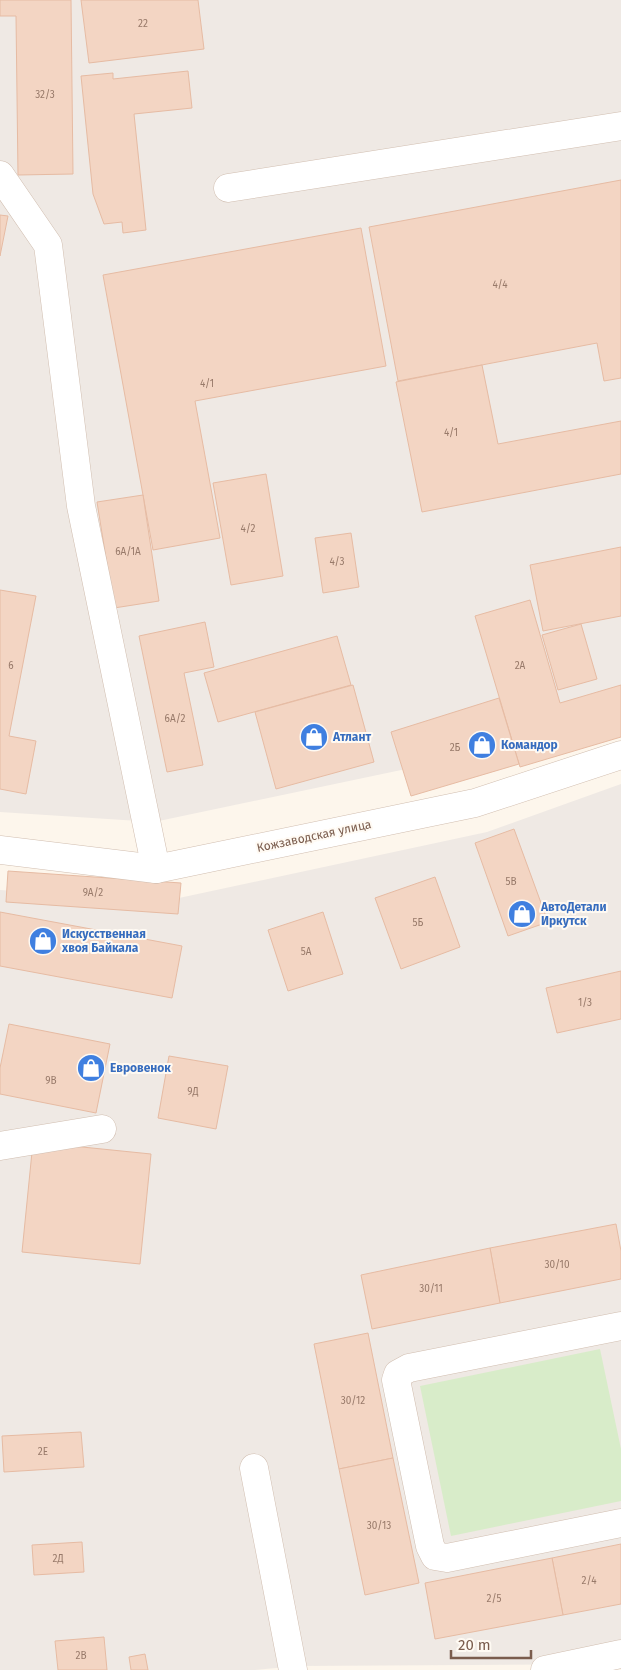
<svg xmlns="http://www.w3.org/2000/svg" width="621" height="1670" font-family="'Fira Sans',sans-serif">
  <style>
    .industrial { fill: #efe9e4 }
    .green { fill: #d8ecc9 }
    .building { fill: #f3d5c3; stroke: #e6bba3 }
    .lines { fill: none; stroke-linecap: round; stroke-linejoin: round }
    .minor-casing { stroke: #d1beb0; stroke-width: 29 }
    .minor { stroke: #fff; stroke-width: 28 }
    .labels { text-anchor: middle; dominant-baseline: central; stroke-width: 4; stroke-linejoin: round; paint-order: stroke }
    .number-label { font-size: 10px; fill: #987a6a }
    .shop-label { font-size: 12px; font-weight: bold; fill: #366cbe; stroke: #fffaf3; text-anchor: start }
    .street-label { font-size: 12px; fill: #7a5c4d; stroke: #fffaf3 }
  </style>
  <rect width="100%" height="100%" fill="#fdf6ec"/>
  <!-- industrial -->
  <g class="industrial">
    <polygon points="0,0 621,0 621,700 463,757 154,822 0,812"/>
    <polygon points="621,784 621,1664 297,1666 255,1670 0,1670 0,890 165,901 487,832"/>
  </g>
  <!-- green -->
  <polygon class="green" points="600,1349 621,1449 621,1501 451,1536 420,1386"/>
  <!-- building -->
  <g class="building">
    <polygon points="0,0 71,0 73,174 18,175 16,16 0,16"/>
    <polygon points="81,0 198,0 204,49 89,63"/>
    <polygon points="188,71 192,108 134,114 146,230 123,233 122,222 104,224 93,194 81,76 113,73 113,79"/>
    <polygon points="621,180 621,378 604,381 597,343 398,381 369,227"/>
    <polygon points="0,215 8,216 0,256"/>
    <polygon points="361,228 386,366 195,401 220,538 153,550 103,275"/>
    <polygon points="482,365 498,444 621,421 621,474 422,512 396,382"/>
    <polygon points="266,474 283,576 231,585 213,483"/>
    <polygon points="143,495 159,601 114,608 97,502"/>
    <polygon points="351,533 359,587 323,593 315,538"/>
    <polygon points="621,547 621,616 543,631 530,565"/>
    <polygon points="0,590 36,596 9,736 36,741 26,794 0,789"/>
    <polygon points="530,600 560,703 621,685 621,737 520,767 475,616"/>
    <polygon points="205,622 214,667 184,673 203,765 167,772 139,636"/>
    <polygon points="581,624 597,679 558,690 542,635"/>
    <polygon points="337,636 351,685 218,722 204,673"/>
    <polygon points="353,685 374,762 276,789 255,712"/>
    <polygon points="499,698 519,764 411,796 391,732"/>
    <polygon points="514,829 548,922 508,936 475,843"/>
    <polygon points="8,871 181,883 178,914 6,902"/>
    <polygon points="435,877 460,947 401,969 375,898"/>
    <polygon points="0,912 182,946 172,998 0,966"/>
    <polygon points="323,912 343,974 288,991 268,930"/>
    <polygon points="621,971 621,1019 557,1033 546,988"/>
    <polygon points="9,1024 110,1044 96,1113 0,1094 0,1068"/>
    <polygon points="169,1056 228,1066 216,1129 158,1118"/>
    <polygon points="33,1142 151,1154 140,1264 22,1252"/>
    <polygon points="616,1224 621,1251 621,1279 500,1303 490,1248"/>
    <polygon points="490,1248 500,1303 372,1329 361,1275"/>
    <polygon points="368,1333 393,1458 339,1469 314,1344"/>
    <polygon points="81,1432 84,1467 4,1472 2,1436"/>
    <polygon points="393,1458 419,1583 365,1595 339,1469"/>
    <polygon points="82,1542 84,1572 34,1575 32,1545"/>
    <polygon points="621,1544 621,1604 563,1615 552,1558"/>
    <polygon points="552,1558 563,1615 435,1639 425,1583"/>
    <polygon points="104,1637 107,1670 58,1670 55,1641"/>
    <polygon points="145,1654 148,1670 131,1670 129,1657"/>
  </g>
  <g class="lines">
    <defs>
      <g id="minor">
        <polyline points="0,175 48,245 81,506 156,869"/>
        <polyline points="228,188 621,126"/>
        <polyline points="0,850 156,869 475,803 621,755"/>
        <polyline points="0,1146 102,1129"/>
        <polyline points="621,1326 409,1368 398,1374 396,1380 430,1546 435,1556 447,1558 621,1523"/>
        <polyline points="254,1468 293,1670"/>
        <polyline points="545,1670 621,1654"/>
      </g>
    </defs>
    <!-- minor casing -->
    <use href="#minor" class="minor-casing"/>
    <!-- minor -->
    <use href="#minor" class="minor"/>
  </g>
  <!-- icons -->
  <defs>
    <symbol id="shop-disc" viewBox="-11 -11 22 22"><circle r="9.5" fill="#3f7fe0" stroke="#fffaf3"/><path d="M-5-2.5h2.3a2.7 3.5 0 0 1 5.4 0H5L5.5 6h-11ZM-1.5-2.5h3a1.5 2.3 0 0 0-3 0Z" fill="#fff"/></symbol>
  </defs>
  <g fill-rule="evenodd">
    <use href="#shop-disc" x="298" y="721" width="32" height="32"/>
    <use href="#shop-disc" x="466" y="729" width="32" height="32"/>
    <use href="#shop-disc" x="506" y="898" width="32" height="32"/>
    <use href="#shop-disc" x="27" y="925" width="32" height="32"/>
    <use href="#shop-disc" x="75" y="1052" width="32" height="32"/>
  </g>
  <g class="labels">
    <!-- number labels -->
    <g class="number-label">
      <text x="143" y="24">22</text>
      <text x="45" y="95">32/3</text>
      <text x="500" y="285">4/4</text>
      <text x="207" y="384">4/1</text>
      <text x="451" y="433">4/1</text>
      <text x="248" y="529">4/2</text>
      <text x="128" y="552">6А/1А</text>
      <text x="337" y="562">4/3</text>
      <text x="11" y="666">6</text>
      <text x="520" y="666">2А</text>
      <text x="175" y="719">6А/2</text>
      <text x="455" y="748">2Б</text>
      <text x="511" y="882">5В</text>
      <text x="93" y="893">9А/2</text>
      <text x="418" y="923">5Б</text>
      <text x="306" y="952">5А</text>
      <text x="585" y="1003">1/3</text>
      <text x="51" y="1081">9В</text>
      <text x="193" y="1092">9Д</text>
      <text x="557" y="1265">30/10</text>
      <text x="431" y="1289">30/11</text>
      <text x="353" y="1401">30/12</text>
      <text x="43" y="1452">2Е</text>
      <text x="379" y="1526">30/13</text>
      <text x="58" y="1559">2Д</text>
      <text x="589" y="1581">2/4</text>
      <text x="494" y="1599">2/5</text>
      <text x="81" y="1656">2В</text>
    </g>
    <!-- shop labels -->
    <g class="shop-label">
      <text x="333" y="737">Атлант</text>
      <text x="501" y="745">Командор</text>
      <text x="541" y="907">АвтоДетали<tspan x="541" dy="14">Иркутск</tspan></text>
      <text x="62" y="934">Искусственная<tspan x="62" dy="14">хвоя Байкала</tspan></text>
      <text x="110" y="1068">Евровенок</text>
    </g>
    <!-- street labels -->
    <g class="street-label">
      <text transform="translate(314 836) rotate(-12)">Кожзаводская улица</text>
    </g>
  </g>
  <!-- scale -->
  <path d="M451 1650v8h80v-8" fill="none" stroke="#7a5c4d" stroke-width="2.5"/>
  <text x="458" y="1650" font-size="15" fill="#7a5c4d" stroke="#fffaf3" stroke-width="4" paint-order="stroke">20 m</text>
</svg>
